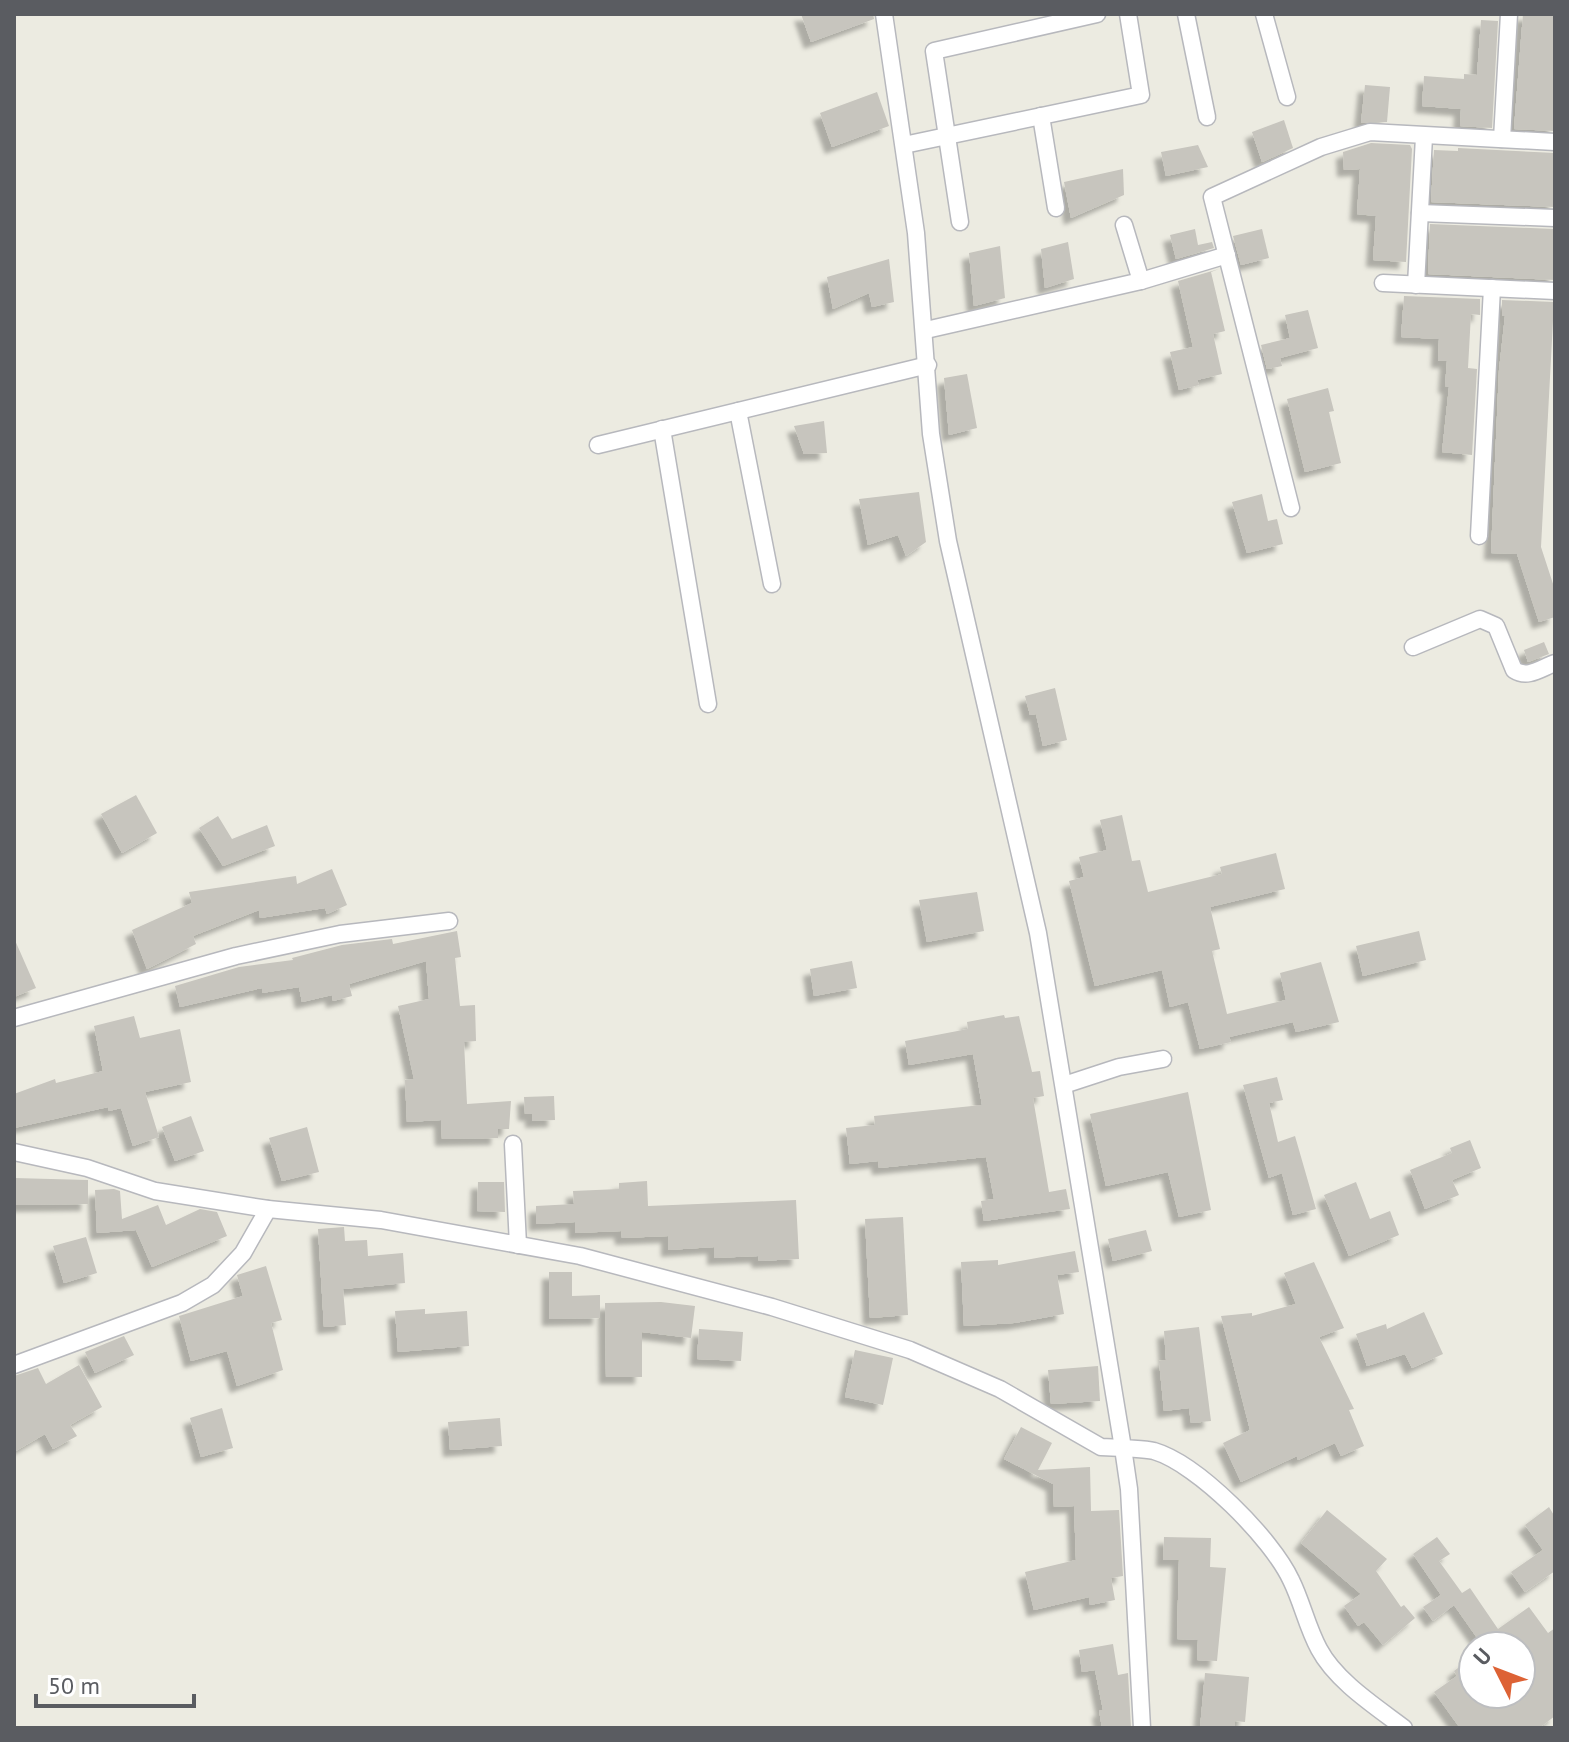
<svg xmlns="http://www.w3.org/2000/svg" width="1569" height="1742" font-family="'PT Sans',sans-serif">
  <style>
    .building { fill: #c7c5be; filter: url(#shadow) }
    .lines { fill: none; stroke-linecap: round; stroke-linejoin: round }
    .street-casing { stroke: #b7b8bd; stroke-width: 19 }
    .street { stroke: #fff; stroke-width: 16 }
  </style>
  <defs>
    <filter id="shadow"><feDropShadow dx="-7" dy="7" stdDeviation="2" flood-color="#0004"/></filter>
  </defs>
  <rect width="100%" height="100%" fill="#ecebe1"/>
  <!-- building -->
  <g class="building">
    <polygon points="801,14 873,14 874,19 811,42"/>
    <polygon points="1523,14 1555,14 1555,131 1514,129"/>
    <polygon points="1481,20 1498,21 1492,128 1460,126 1461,109 1422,106 1424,76 1464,79 1464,74 1477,75"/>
    <polygon points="1365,85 1390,87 1387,122 1361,123"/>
    <polygon points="877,92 889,126 832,147 820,113"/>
    <polygon points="1284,120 1293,148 1262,162 1252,132"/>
    <polygon points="1371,143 1410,145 1412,149 1406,262 1373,260 1376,216 1357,214 1360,169 1344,170 1343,152"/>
    <polygon points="1198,145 1208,167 1166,176 1161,152"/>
    <polygon points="1458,148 1555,153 1555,207 1431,202 1434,150 1458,151"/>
    <polygon points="1123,169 1124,195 1071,218 1064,182"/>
    <polygon points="1430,224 1555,229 1555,280 1428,274"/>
    <polygon points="1195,229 1198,245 1212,242 1214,248 1176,259 1170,235"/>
    <polygon points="1262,229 1269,258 1241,265 1233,236"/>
    <polygon points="1068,242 1074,279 1045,288 1041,249"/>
    <polygon points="1000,246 1005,298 974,306 969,253"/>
    <polygon points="889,259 894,302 872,307 869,293 833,309 827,277"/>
    <polygon points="1219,269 1211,272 1225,331 1213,334 1222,374 1197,380 1199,385 1179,390 1170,352 1193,347 1178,281"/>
    <polygon points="1404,296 1480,299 1480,315 1471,314 1468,368 1477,369 1472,455 1442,452 1449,387 1445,386 1447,361 1438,361 1439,339 1401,337"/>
    <polygon points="1502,300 1554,302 1541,547 1555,590 1555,617 1539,622 1517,554 1491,553 1499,370 1505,316 1502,316"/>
    <polygon points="1308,310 1318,348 1280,358 1282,366 1267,369 1261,345 1290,338 1285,315"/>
    <polygon points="967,374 977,428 949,435 944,378"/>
    <polygon points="1328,388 1334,411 1329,412 1341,463 1305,472 1287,399"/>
    <polygon points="824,421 827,453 804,454 794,426"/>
    <polygon points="919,492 926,542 906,556 898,535 868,545 859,499"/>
    <polygon points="1262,494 1268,521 1277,519 1283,544 1247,553 1232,502"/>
    <polygon points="1544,642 1549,654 1528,662 1524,650"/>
    <polygon points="1055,688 1067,740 1043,746 1036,714 1030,715 1025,696"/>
    <polygon points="136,795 157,833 122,853 101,814"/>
    <polygon points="1122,815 1132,861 1140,860 1148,892 1222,874 1220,867 1276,853 1285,889 1210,907 1220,949 1212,951 1227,1014 1286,1000 1280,973 1321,962 1339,1022 1296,1032 1293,1022 1229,1037 1231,1042 1200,1049 1188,1002 1170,1007 1162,970 1095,986 1069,881 1084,877 1079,857 1107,850 1100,820"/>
    <polygon points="218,816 232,839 267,825 275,846 223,866 199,828"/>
    <polygon points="332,869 347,905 327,914 325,908 260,918 259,910 193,936 196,944 147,969 132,930 192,903 189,892 296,876 297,884"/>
    <polygon points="977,892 984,931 927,942 919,900"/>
    <polygon points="457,931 461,957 455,958 460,1006 475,1005 476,1041 464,1042 467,1104 511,1101 509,1129 498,1129 498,1138 442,1139 441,1120 407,1122 405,1080 414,1079 398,1006 429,999 426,961 349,984 352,996 333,1001 332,995 302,1002 299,987 262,993 262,988 180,1007 175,986 239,967 293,960 292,958 342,945 392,939 393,944"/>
    <polygon points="1419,931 1426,960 1363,976 1356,946"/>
    <polygon points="14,938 36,988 14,997"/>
    <polygon points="852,961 857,988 814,996 810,969"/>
    <polygon points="1004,1015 1005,1018 1019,1016 1032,1072 1040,1071 1044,1096 1033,1098 1049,1192 1066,1189 1070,1209 984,1221 981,1201 994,1199 986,1157 879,1168 878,1161 850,1164 846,1128 875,1125 874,1116 982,1105 973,1054 909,1065 905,1041 968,1029 967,1022"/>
    <polygon points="134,1016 140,1038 180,1029 191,1082 145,1092 159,1137 133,1146 121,1108 109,1111 108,1107 14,1128 14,1094 55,1079 56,1083 103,1071 94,1026"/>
    <polygon points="1277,1077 1283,1100 1269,1103 1278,1142 1295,1136 1316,1209 1293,1215 1282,1173 1269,1178 1243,1085"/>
    <polygon points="1188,1092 1211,1210 1179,1217 1168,1172 1106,1186 1090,1114"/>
    <polygon points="554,1096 555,1120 532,1121 532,1114 525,1114 524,1097"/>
    <polygon points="191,1116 204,1151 175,1161 162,1127"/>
    <polygon points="307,1127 319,1172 282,1181 269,1138"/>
    <polygon points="1470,1140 1481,1168 1452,1180 1459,1195 1425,1209 1410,1170 1452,1153 1450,1148"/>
    <polygon points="14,1178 88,1180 88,1204 14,1205"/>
    <polygon points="647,1181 648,1206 796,1200 799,1259 759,1261 758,1256 714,1258 714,1247 668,1250 668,1236 622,1238 621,1231 575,1233 575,1222 536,1224 536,1206 574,1204 573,1191 619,1189 619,1183"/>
    <polygon points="478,1182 504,1182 505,1212 477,1211"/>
    <polygon points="1356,1182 1370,1219 1390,1211 1399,1235 1349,1256 1324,1195"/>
    <polygon points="114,1189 120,1191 122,1219 158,1205 166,1225 200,1209 217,1212 227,1236 152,1267 136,1230 97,1233 95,1190"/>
    <polygon points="903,1217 908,1315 870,1318 865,1219"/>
    <polygon points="344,1227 345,1241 367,1240 368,1256 403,1253 405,1283 343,1289 346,1325 324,1327 318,1229"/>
    <polygon points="1146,1230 1152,1251 1113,1261 1108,1239"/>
    <polygon points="86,1237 97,1273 64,1283 53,1246"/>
    <polygon points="1075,1251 1079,1272 1057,1275 1064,1314 1014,1323 964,1326 961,1262 998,1260 998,1265"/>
    <polygon points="1314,1262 1344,1328 1319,1337 1354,1409 1349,1410 1364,1446 1341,1456 1335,1443 1298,1460 1297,1456 1241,1482 1223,1443 1250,1430 1221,1316 1252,1313 1252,1316 1296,1304 1284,1273"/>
    <polygon points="266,1266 282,1320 271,1323 283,1370 237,1386 227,1351 191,1361 179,1316 243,1296 237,1275"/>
    <polygon points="549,1272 572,1272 572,1296 600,1295 600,1318 549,1319"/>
    <polygon points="661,1302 695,1306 691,1338 642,1332 642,1377 606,1377 605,1303"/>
    <polygon points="425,1309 425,1314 467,1311 469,1346 398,1352 395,1311"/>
    <polygon points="1424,1312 1443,1354 1412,1368 1405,1354 1367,1366 1356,1334 1386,1324 1387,1329"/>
    <polygon points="1199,1327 1211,1421 1191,1423 1189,1408 1164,1411 1159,1361 1166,1360 1164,1331"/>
    <polygon points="699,1329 743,1332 741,1361 697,1359"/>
    <polygon points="124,1336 134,1355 95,1373 85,1352"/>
    <polygon points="855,1350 893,1358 883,1405 845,1397"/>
    <polygon points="79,1365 102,1407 70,1425 77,1436 53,1449 45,1434 14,1452 14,1376 38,1368 46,1384"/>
    <polygon points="1098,1366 1100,1401 1051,1404 1048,1370"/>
    <polygon points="222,1408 233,1448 201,1457 190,1418"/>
    <polygon points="500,1418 502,1446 450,1450 448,1422"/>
    <polygon points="1021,1427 1052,1443 1038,1470 1090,1467 1091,1511 1119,1510 1123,1576 1111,1578 1115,1600 1090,1605 1089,1597 1034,1610 1025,1572 1076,1560 1074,1506 1054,1507 1053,1484 1004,1459"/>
    <polygon points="1549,1507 1555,1517 1555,1571 1525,1592 1511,1572 1543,1550 1525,1525"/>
    <polygon points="1327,1510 1387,1559 1376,1571 1401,1607 1404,1605 1415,1618 1383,1645 1364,1622 1358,1626 1344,1606 1361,1594 1301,1543"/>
    <polygon points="1164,1537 1211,1538 1210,1567 1226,1568 1217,1661 1197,1660 1198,1640 1177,1639 1179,1560 1163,1560"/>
    <polygon points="1437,1537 1450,1554 1439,1561 1462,1593 1470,1588 1498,1629 1529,1607 1548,1633 1555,1628 1555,1716 1539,1728 1460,1728 1434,1692 1457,1676 1454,1671 1473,1657 1473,1694 1521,1694 1521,1646 1474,1646 1480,1642 1454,1605 1433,1621 1423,1607 1441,1595 1413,1554"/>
    <polygon points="1113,1644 1118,1675 1128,1673 1131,1728 1102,1728 1099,1710 1103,1710 1095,1670 1082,1672 1079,1650"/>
    <polygon points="1205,1673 1249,1677 1245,1722 1235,1721 1235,1728 1200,1728"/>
  </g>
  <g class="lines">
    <defs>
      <g id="street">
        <path d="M884,14L916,233L931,434L948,541L1038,933L1123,1448C1133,1449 1145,1449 1154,1451C1198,1464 1272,1539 1291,1580C1302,1602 1307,1627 1319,1649C1336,1681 1375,1706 1404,1728"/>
        <polyline points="1186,14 1207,117"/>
        <polyline points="1264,14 1287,97"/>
        <polyline points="1041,116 1056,208"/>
        <polyline points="1502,139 1509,14"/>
        <polyline points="904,145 1141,95 1128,14"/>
        <polyline points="1420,213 1555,218"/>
        <polyline points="960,222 934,51 1097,14"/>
        <polyline points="1141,281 1227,255"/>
        <polyline points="1383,283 1555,291"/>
        <polyline points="1416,285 1424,137"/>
        <polyline points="926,330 1141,281 1124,225"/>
        <polyline points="738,411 772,584"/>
        <polyline points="662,429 708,704"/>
        <polyline points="598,445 928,365"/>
        <polyline points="1291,508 1212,197 1321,147 1370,132 1555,142"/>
        <polyline points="1479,536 1492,288"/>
        <path d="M1413,647L1480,619L1496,626L1514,670C1528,679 1541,668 1555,663"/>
        <polyline points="14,1018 236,956 340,934 449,921"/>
        <polyline points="1064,1085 1119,1067 1163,1059"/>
        <polyline points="513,1144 518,1245"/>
        <polyline points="14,1152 87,1168 155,1191 268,1209 381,1220 580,1256 772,1307 910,1350 1000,1389 1101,1447 1123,1448 1129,1489 1142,1728"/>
        <polyline points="14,1365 182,1303 213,1285 243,1253 268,1209"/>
      </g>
    </defs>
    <!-- street casing -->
    <use href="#street" class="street-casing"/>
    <!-- street -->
    <use href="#street" class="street"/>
  </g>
  <!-- border -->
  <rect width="1569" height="1742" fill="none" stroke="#5a5c61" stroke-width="32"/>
  <!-- north arrow -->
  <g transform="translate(1497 1670) rotate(312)"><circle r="38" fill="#ffffff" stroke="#bdbec0" stroke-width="2"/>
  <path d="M0-6L14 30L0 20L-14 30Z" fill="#dd6235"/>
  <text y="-12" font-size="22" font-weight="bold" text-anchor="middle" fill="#5a5c61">U</text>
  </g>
  <!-- scale -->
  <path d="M36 1694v12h158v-12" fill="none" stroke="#5a5c61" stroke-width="4"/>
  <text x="48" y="1694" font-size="24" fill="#5a5c61" stroke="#ffffff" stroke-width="6" paint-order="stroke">50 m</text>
</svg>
